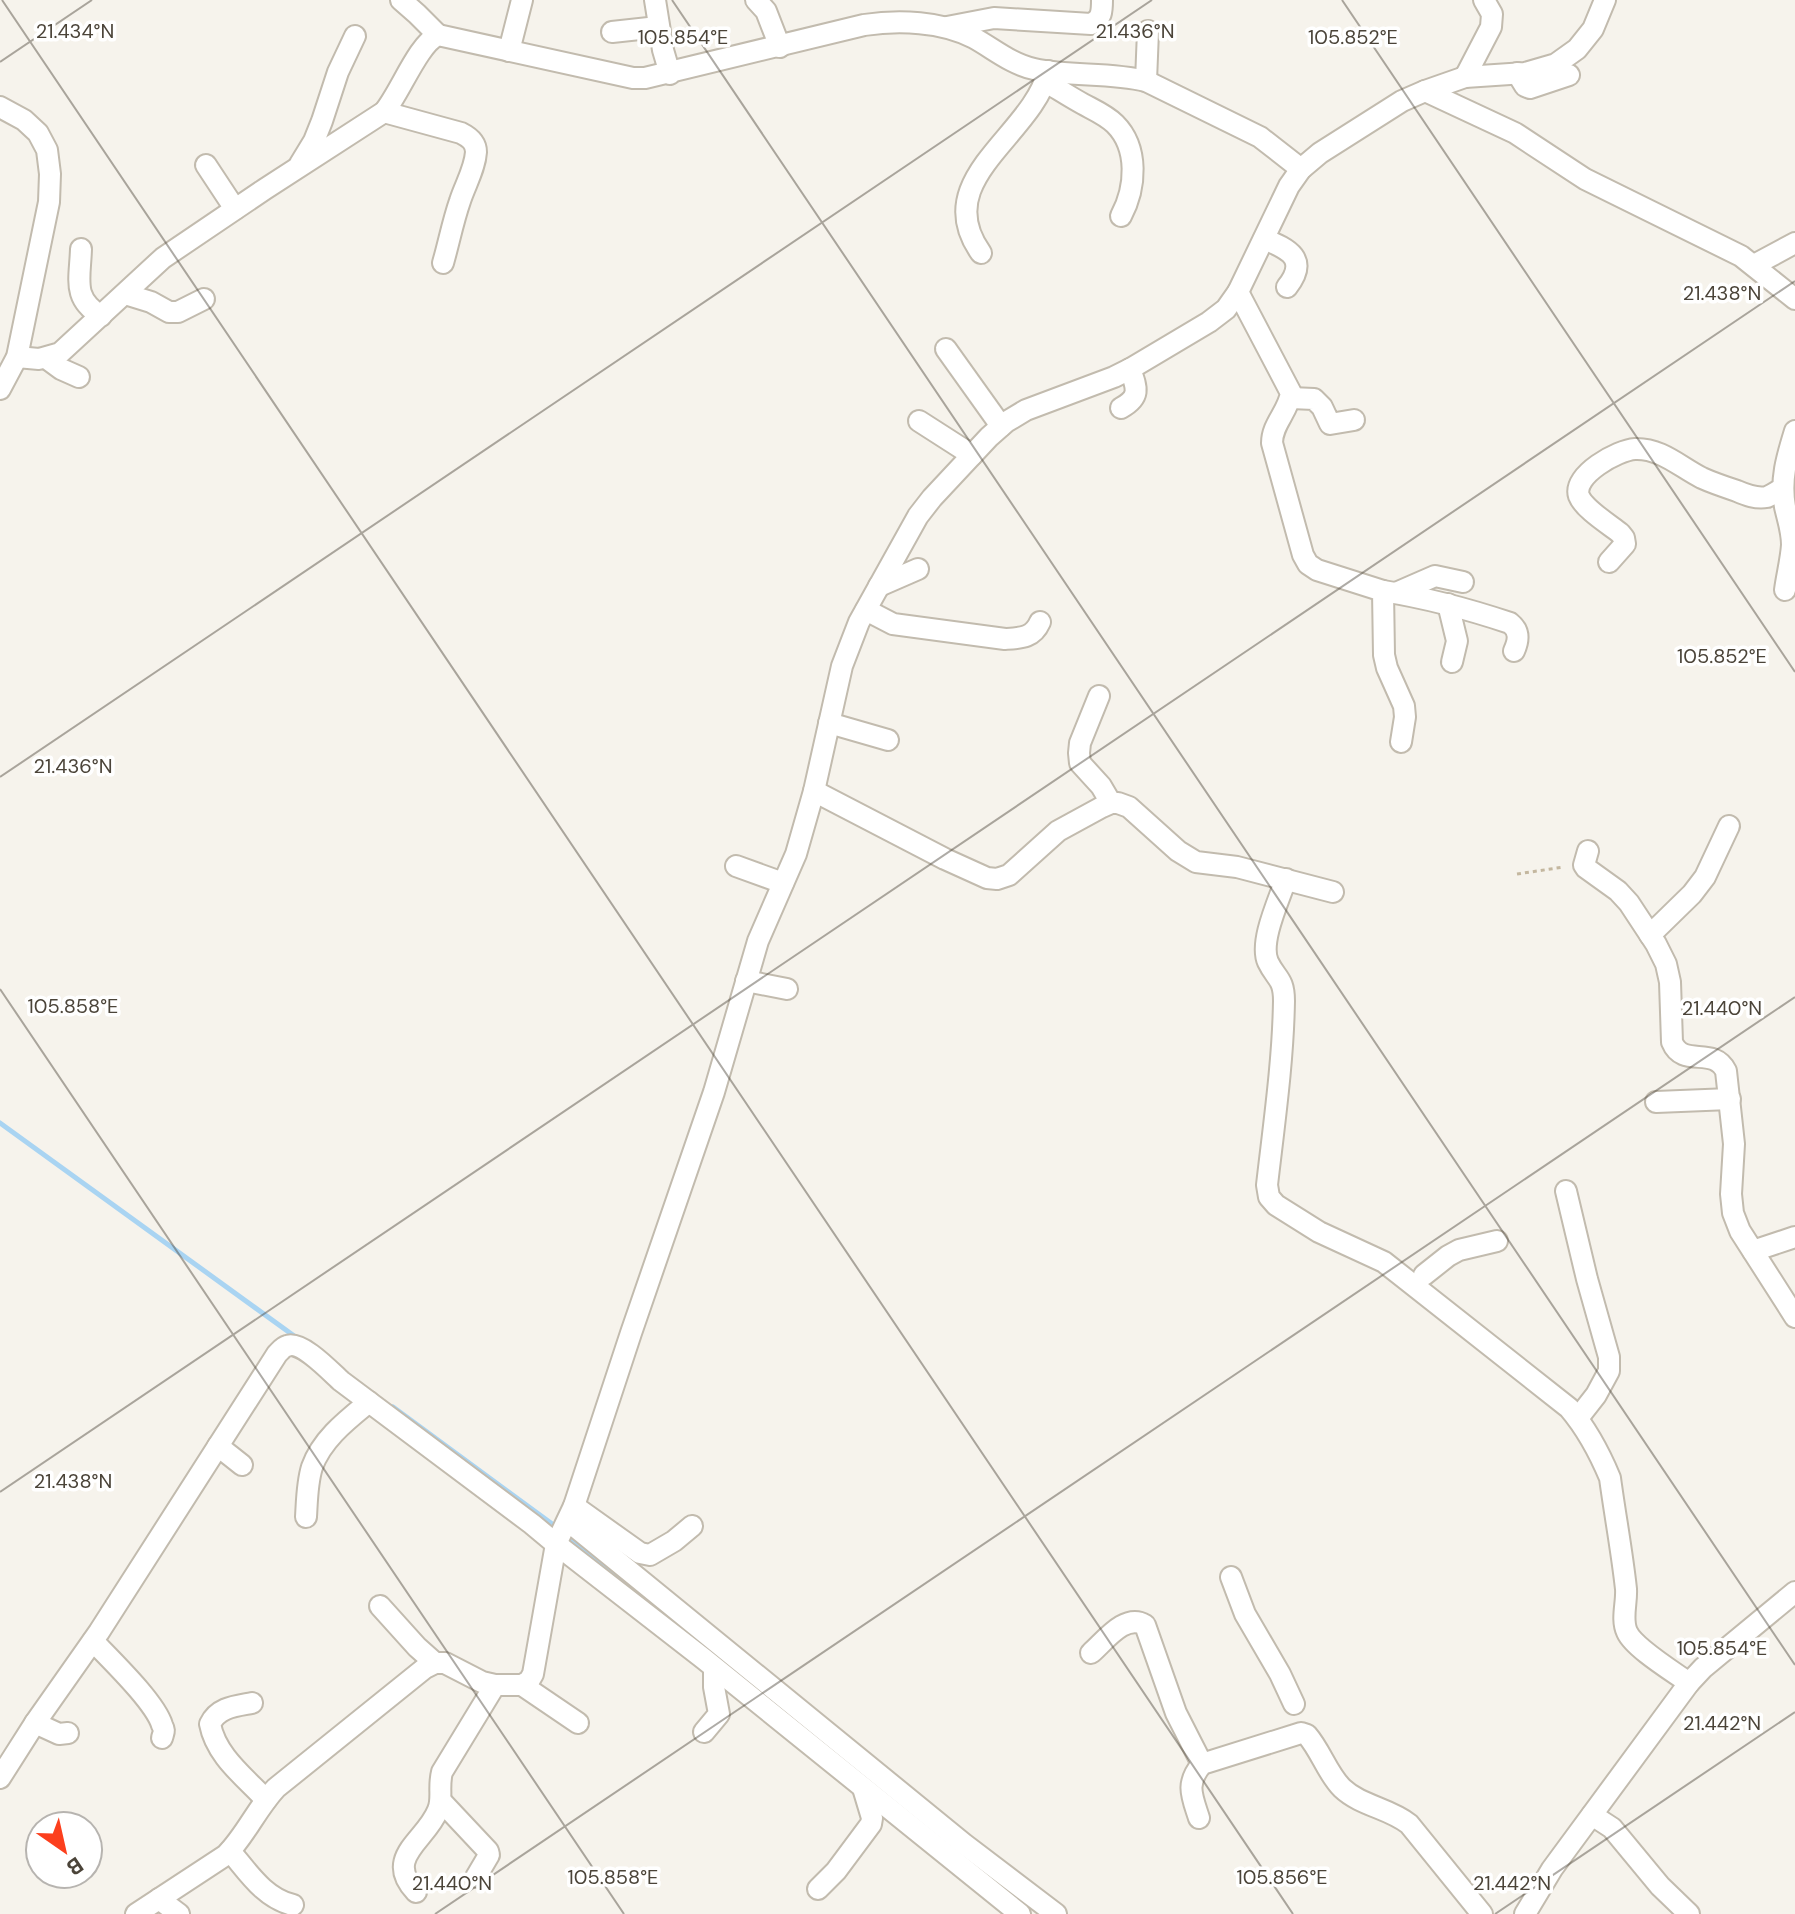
<svg xmlns="http://www.w3.org/2000/svg" width="1795" height="1914" font-family="'DM Sans',sans-serif">
  <style>
    .lines { fill: none; stroke-linecap: round; stroke-linejoin: round }
    .stream { stroke: #a9d4f2; stroke-width: 5 }
    .minor-casing { stroke: #c2bbae; stroke-width: 24 }
    .path { stroke: #c4b79f; stroke-width: 3; stroke-dasharray: 4 4; stroke-linecap: butt }
    .minor { stroke: #fff; stroke-width: 20 }
    .ticks { fill: none; stroke: #4b4439; stroke-width: 2; stroke-opacity: 0.45 }
    .ticks-label { font-size: 20px; text-anchor: middle; fill: #4b4439; stroke: #fff; stroke-width: 7; stroke-linejoin: round; paint-order: stroke }
  </style>
  <rect width="100%" height="100%" fill="#f6f3ec"/>
  <g class="lines">
    <!-- stream -->
    <g class="stream">
      <polyline points="0,1123 297,1338"/>
      <polyline points="393,1407 559,1529"/>
      <polyline points="567,1535 777,1704"/>
    </g>
    <defs>
      <g id="minor">
        <polyline points="401,0 417,14 438,35"/>
        <polyline points="655,0 663,50 670,74"/>
        <polyline points="756,0 766,11 780,47"/>
        <path d="M947,27L994,18L1091,24C1102,20 1102,10 1102,0"/>
        <polyline points="612,32 658,27"/>
        <polyline points="509,51 522,0"/>
        <polyline points="1517,73 1525,86 1530,88 1569,75"/>
        <polyline points="1465,77 1491,27 1492,14 1484,0"/>
        <polyline points="1146,81 1148,31"/>
        <path d="M1046,82C1058,89 1070,97 1083,104C1094,110 1106,115 1115,124C1139,148 1136,188 1121,216"/>
        <polyline points="1425,91 1515,133 1585,179 1741,256 1795,299"/>
        <polyline points="0,107 24,120 38,133 47,150 50,174 49,202 17,357 0,389"/>
        <path d="M384,112L461,133C469,137 476,142 476,152C475,169 465,185 460,201C453,221 449,242 443,263"/>
        <polyline points="300,164 314,141 322,121 338,72 355,36"/>
        <polyline points="206,165 235,209"/>
        <path d="M1264,239C1289,249 1309,259 1287,287"/>
        <path d="M81,249C80,280 72,298 101,316"/>
        <path d="M981,253C928,179 1033,136 1048,71"/>
        <polyline points="1754,265 1795,243"/>
        <path d="M1238,292L1291,393C1288,412 1272,424 1272,443L1303,555L1308,564L1317,570L1383,591L1384,655L1387,668L1404,706L1405,717L1401,742"/>
        <polyline points="125,294 151,302 169,312 178,312 204,299"/>
        <polyline points="946,349 1001,426"/>
        <path d="M17,357L39,359L60,353L163,258L265,189L384,112C400,93 418,44 438,35L633,78H645L864,25C898,20 942,21 974,38C994,49 1011,64 1034,69C1071,77 1109,72 1146,81L1260,137L1301,169"/>
        <polyline points="46,358 61,369 79,377"/>
        <polyline points="1291,398 1314,399 1322,407 1330,424 1354,420"/>
        <path d="M1121,408C1141,397 1137,388 1130,369"/>
        <polyline points="919,421 972,455"/>
        <path d="M1609,562L1625,544L1624,538L1620,533C1610,525 1584,509 1579,496C1572,475 1618,450 1635,449C1661,448 1680,467 1702,478C1713,483 1725,487 1737,491C1746,495 1756,499 1767,497C1772,495 1778,491 1783,488"/>
        <polyline points="879,586 918,569"/>
        <path d="M1785,590C1787,575 1791,560 1792,545C1792,531 1788,520 1785,507C1780,479 1787,457 1795,431"/>
        <path d="M1383,591C1427,598 1468,609 1510,623C1520,631 1519,640 1514,651"/>
        <polyline points="1396,593 1435,576 1463,582"/>
        <polyline points="1448,604 1457,641 1452,662"/>
        <path d="M866,610L893,624L1005,639C1021,638 1033,638 1040,622"/>
        <polyline points="1099,696 1080,743 1079,753 1080,763 1101,786 1111,803"/>
        <polyline points="829,723 888,740"/>
        <polyline points="814,791 945,859 987,878 997,879 1009,875 1058,831 1102,807 1111,803 1118,803 1129,807 1178,851 1196,862 1237,867 1333,892"/>
        <path d="M1588,851L1584,865L1586,868L1618,891L1629,903L1656,944L1666,964L1670,982L1672,1042C1683,1069 1713,1045 1726,1071L1734,1144L1731,1194L1733,1213L1740,1231L1795,1317"/>
        <polyline points="736,866 783,883"/>
        <path d="M1286,879C1279,900 1259,942 1268,962C1276,979 1284,978 1284,1001C1283,1062 1274,1124 1267,1185L1269,1197L1276,1205L1319,1232L1384,1262L1569,1408C1586,1428 1600,1454 1610,1478C1615,1515 1622,1552 1626,1589C1627,1603 1621,1619 1627,1632C1634,1648 1674,1672 1689,1683"/>
        <polyline points="1650,935 1692,894 1705,877 1729,826"/>
        <polyline points="746,981 787,989"/>
        <polyline points="1656,1102 1730,1099"/>
        <polyline points="1566,1191 1587,1279 1609,1357 1609,1371 1596,1395 1578,1418"/>
        <polyline points="1753,1251 1795,1237"/>
        <polyline points="1424,1275 1448,1256 1459,1250 1497,1241"/>
        <polyline points="218,1446 242,1465"/>
        <polyline points="574,1506 640,1553 650,1555 674,1541 692,1526"/>
        <path d="M306,1517C307,1501 307,1483 312,1467C322,1439 347,1420 369,1402"/>
        <polyline points="568,1521 964,1844 1056,1914"/>
        <polyline points="1231,1577 1245,1614 1280,1674 1294,1704"/>
        <polyline points="380,1606 417,1647 435,1663"/>
        <path d="M93,1641C111,1660 155,1702 162,1725C165,1731 164,1731 162,1738"/>
        <path d="M1091,1653C1105,1641 1125,1613 1145,1625L1176,1713L1202,1764"/>
        <polyline points="522,1685 578,1723"/>
        <path d="M252,1703C236,1706 218,1707 210,1724C216,1756 245,1777 266,1800"/>
        <polyline points="35,1723 59,1734 68,1733"/>
        <polyline points="704,1732 719,1714 714,1687 714,1668"/>
        <path d="M0,1778L35,1723L99,1632L277,1354C280,1351 283,1347 287,1346C301,1340 331,1372 341,1381L532,1524L556,1544L704,1659L1020,1914"/>
        <polyline points="441,1801 488,1851 489,1855 476,1877"/>
        <polyline points="1592,1815 1612,1828 1660,1886 1689,1914"/>
        <path d="M1199,1818C1192,1796 1185,1784 1202,1764L1301,1733L1307,1735C1321,1751 1327,1773 1342,1788C1361,1806 1389,1808 1409,1824L1482,1914"/>
        <path d="M230,1851C248,1872 264,1898 293,1905"/>
        <polyline points="818,1889 836,1871 871,1824 872,1818 863,1788"/>
        <path d="M416,1892C383,1857 426,1841 438,1810C443,1799 438,1787 442,1772L495,1685"/>
        <polyline points="159,1899 179,1914"/>
        <path d="M136,1914L226,1855C246,1835 257,1808 276,1788L425,1668L435,1663H445L482,1682L495,1685H522L529,1681L533,1674L556,1544L574,1506L631,1333L714,1092L758,941L796,854L814,791L842,666L859,622L918,516L932,498L989,437L1006,422L1026,410L1114,377L1130,369L1209,322L1226,309L1238,292L1289,186L1301,169L1320,153L1402,101L1425,91L1465,77L1525,73L1556,64L1577,49L1593,29L1605,0"/>
        <polyline points="1525,1914 1552,1869 1689,1683 1703,1668 1795,1592"/>
      </g>
    </defs>
    <!-- minor casing -->
    <use href="#minor" class="minor-casing"/>
    <!-- path -->
    <polyline class="path" points="1517,874 1564,867"/>
    <!-- minor -->
    <use href="#minor" class="minor"/>
  </g>
  <!-- ticks -->
  <path class="ticks" d="M2,0L1293,1914M672,0L1795,1665M1342,0L1795,672M0,62L92,0M0,777L1152,0M0,989L624,1914M0,1492L1795,281M435,1914L1795,997M1495,1914L1795,1712"/>
  <g class="ticks-label">
    <text x="75" y="38">21.434°N</text>
    <text x="1135" y="38">21.436°N</text>
    <text x="683" y="44">105.854°E</text>
    <text x="1353" y="44">105.852°E</text>
    <text x="1722" y="300">21.438°N</text>
    <text x="1722" y="663">105.852°E</text>
    <text x="73" y="773">21.436°N</text>
    <text x="73" y="1013">105.858°E</text>
    <text x="1722" y="1015">21.440°N</text>
    <text x="73" y="1488">21.438°N</text>
    <text x="1722" y="1655">105.854°E</text>
    <text x="1722" y="1730">21.442°N</text>
    <text x="613" y="1884">105.858°E</text>
    <text x="1282" y="1884">105.856°E</text>
    <text x="452" y="1890">21.440°N</text>
    <text x="1512" y="1890">21.442°N</text>
  </g>
  <!-- north arrow -->
  <g transform="translate(64 1850) rotate(146)"><circle r="38" fill="#ffffff" stroke="#b7b4b0" stroke-width="2"/>
  <path d="M0-6L14 30L0 20L-14 30Z" fill="#fc3f1d"/>
  <text y="-12" font-size="22" font-weight="bold" text-anchor="middle" fill="#4b4439">B</text>
  </g>
</svg>
